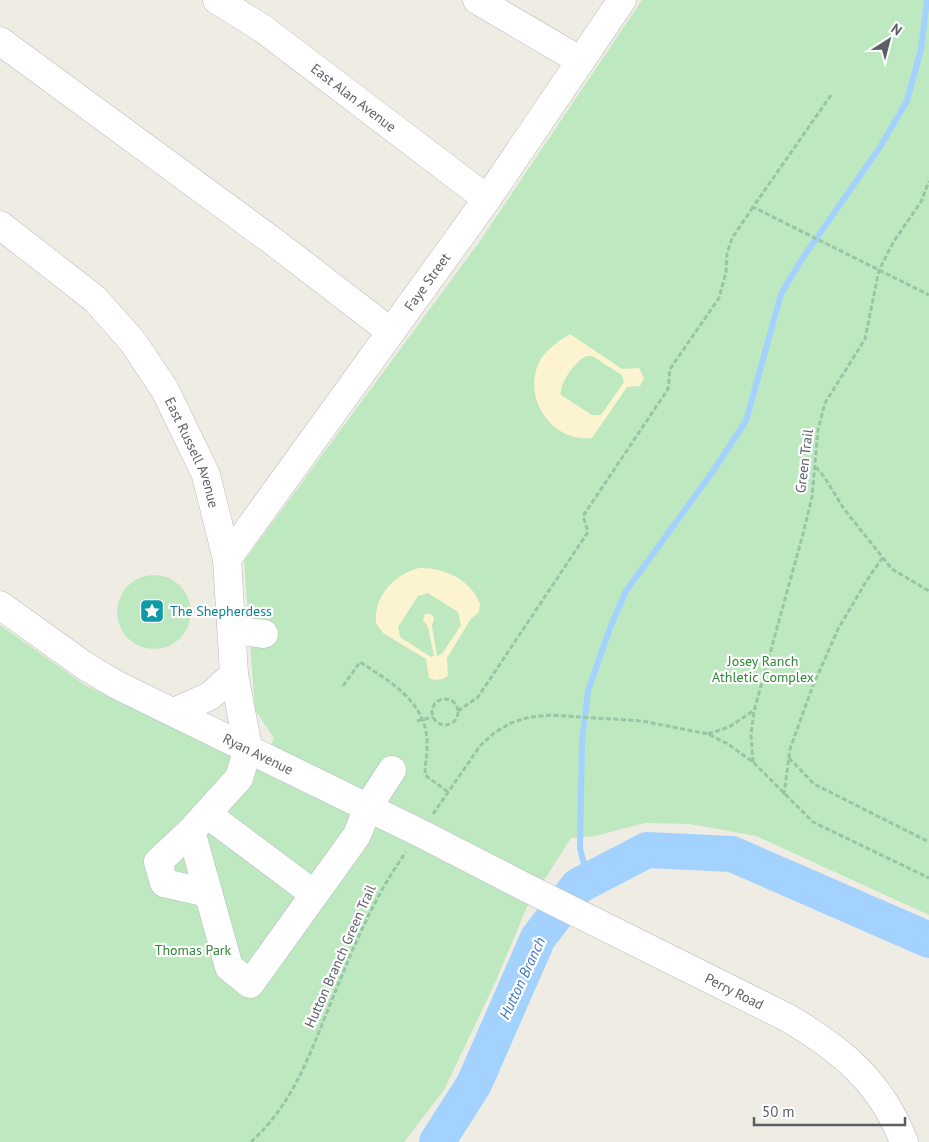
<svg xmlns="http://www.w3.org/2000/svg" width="929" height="1142" font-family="'PT Sans',sans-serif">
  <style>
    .green { fill: #bee8c0 }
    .sand { fill: #fcf4d0; fill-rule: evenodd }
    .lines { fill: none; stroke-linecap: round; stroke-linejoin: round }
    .stream { stroke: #a3d2ff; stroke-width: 6 }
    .river { stroke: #a3d2ff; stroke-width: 36 }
    .minor-casing { stroke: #b8bbc0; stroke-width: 29 }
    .path { stroke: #95c7a6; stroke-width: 3; stroke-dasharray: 5 2.5; stroke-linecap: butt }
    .minor { stroke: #fff; stroke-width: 28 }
    .labels { text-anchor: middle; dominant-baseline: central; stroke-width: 4.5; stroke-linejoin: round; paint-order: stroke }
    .street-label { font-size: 14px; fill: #5b5f65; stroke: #fff }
    .culture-label { font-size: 14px; fill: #0d838f; stroke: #fff; text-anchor: start }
    .park-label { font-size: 14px; fill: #308738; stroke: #fff }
    .water-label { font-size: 15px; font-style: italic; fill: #3c76c1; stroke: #fff }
  </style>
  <rect width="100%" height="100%" fill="#efede3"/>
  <!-- green -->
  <g class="green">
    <polygon points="642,0 929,0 929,915 756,836 689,824 645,823 595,836 571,838 527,907 495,983 444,1090 404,1142 0,1142 0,625 85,685 259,770 274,738 255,710 244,561 480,241"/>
    <circle cx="154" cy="612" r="37"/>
  </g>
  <!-- sand -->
  <g class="sand">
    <path d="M570,334L622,369L639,368L644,378L640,386L627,387L592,438C551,443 520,395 541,359C548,348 559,341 570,334ZM587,356H592L622,375L624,382L601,415H592L561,395C559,383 576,360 587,356Z"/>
    <path d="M419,568C443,567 472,580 480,604L479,612L470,620L447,658L448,676C442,680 436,681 429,678L426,659L383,633L376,623C374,595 395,574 419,568ZM428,593L458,612L461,625L442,654L437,656L432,626L434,618L431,614H425L423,620L428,627L434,656L431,657L400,637L398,627L418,596Z"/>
  </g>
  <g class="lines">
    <!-- stream -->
    <polyline class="stream" points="588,881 580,848 582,741 588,691 610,628 626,591 711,474 746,421 781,294 802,259 880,147 907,101 921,49 927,0"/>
    <!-- river -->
    <polyline class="river" points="437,1142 474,1084 538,938 578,886 647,850 732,854 929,940"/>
    <defs>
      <g id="minor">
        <path id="s1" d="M217,0L262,28L487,199"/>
        <polyline points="477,0 581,61"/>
        <polyline points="0,41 274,242 391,332"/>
        <path id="s2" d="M0,225L95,299L133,342L165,390L206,475L227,559L234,674L248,748L239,778L191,831L229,967L250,984L357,835L368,807L392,770"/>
        <path id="s3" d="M227,559L487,199L622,0"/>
        <path id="s4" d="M0,605L85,666L117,685L420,833L525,887L788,1018C842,1050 881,1082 904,1142"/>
        <polyline points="232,630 264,634"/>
        <polyline points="174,712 210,696 234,674"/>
        <polyline points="207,814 314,894"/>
        <polyline points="191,831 158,862 164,883 208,893"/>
      </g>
    </defs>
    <!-- minor casing -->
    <use href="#minor" class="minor-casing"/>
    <!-- path -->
    <g class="path">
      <polyline points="831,95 753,207 929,295"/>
      <polyline points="816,467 825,478 844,509 892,569 929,591"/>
      <path d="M343,686L360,662C389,681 425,701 427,740C428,752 425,763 425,775L448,792"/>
      <circle cx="445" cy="712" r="13"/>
      <polyline points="458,711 478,697 588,532 583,516 668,389 670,369 719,298 726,272 727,254 732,238 753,207"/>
      <polyline points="417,721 433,717"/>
      <polyline points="708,734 729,727 753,711"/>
      <polyline points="789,758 814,784 929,842"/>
      <polyline points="753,762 751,735 754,711 803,534 812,497 818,430 825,403 865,339 879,270 894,241 921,202 929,181"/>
      <polyline points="784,795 790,749 812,688 838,629 867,580 883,557"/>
      <polyline points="433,814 480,746 494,733 511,723 530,717 551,715 642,721 708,734 728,744 753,762 813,822 929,878"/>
      <path d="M251,1142C291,1105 307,1062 327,1012C350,956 371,901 406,852"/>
    </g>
    <!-- minor -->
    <use href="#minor" class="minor"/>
  </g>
  <!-- icons -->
  <defs>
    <symbol id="sight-square" viewBox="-11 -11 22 22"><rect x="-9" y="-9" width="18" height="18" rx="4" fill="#0f9aa8" stroke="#fff"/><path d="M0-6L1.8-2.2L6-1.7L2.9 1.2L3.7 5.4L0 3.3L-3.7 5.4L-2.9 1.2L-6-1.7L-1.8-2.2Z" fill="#fff"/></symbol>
  </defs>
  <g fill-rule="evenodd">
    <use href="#sight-square" x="138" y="597" width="28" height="28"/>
  </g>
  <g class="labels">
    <!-- street labels -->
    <g class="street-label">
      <text stroke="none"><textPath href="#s1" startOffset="168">East Alan Avenue</textPath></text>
      <text stroke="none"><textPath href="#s3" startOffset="342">Faye Street</textPath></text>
      <text stroke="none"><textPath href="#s2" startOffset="304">East Russell Avenue</textPath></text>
      <text transform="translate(804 461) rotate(-83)">Green Trail</text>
      <text stroke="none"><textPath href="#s4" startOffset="299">Ryan Avenue</textPath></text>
      <text transform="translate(340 956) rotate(-66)">Hutton Branch Green Trail</text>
      <text stroke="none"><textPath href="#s4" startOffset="831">Perry Road</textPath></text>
    </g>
    <!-- culture labels -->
    <g class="culture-label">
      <text x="170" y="611">The Shepherdess</text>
    </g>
    <!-- park labels -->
    <g class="park-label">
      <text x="763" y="661">Josey Ranch<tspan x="763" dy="16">Athletic Complex</tspan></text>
      <text x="193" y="950">Thomas Park</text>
    </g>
    <!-- water labels -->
    <g class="water-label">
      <text transform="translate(522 978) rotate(-65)">Hutton Branch</text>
    </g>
  </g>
  <!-- north arrow -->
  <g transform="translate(889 40) rotate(36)" stroke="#ffffff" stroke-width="4" paint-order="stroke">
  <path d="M0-4L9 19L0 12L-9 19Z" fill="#5b5f65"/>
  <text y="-8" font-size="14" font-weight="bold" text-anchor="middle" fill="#5b5f65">N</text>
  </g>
  <!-- scale -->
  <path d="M754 1117v8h151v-8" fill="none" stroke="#5b5f65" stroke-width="2.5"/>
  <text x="762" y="1117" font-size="15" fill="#5b5f65" stroke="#ffffff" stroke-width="4" paint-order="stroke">50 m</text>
</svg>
